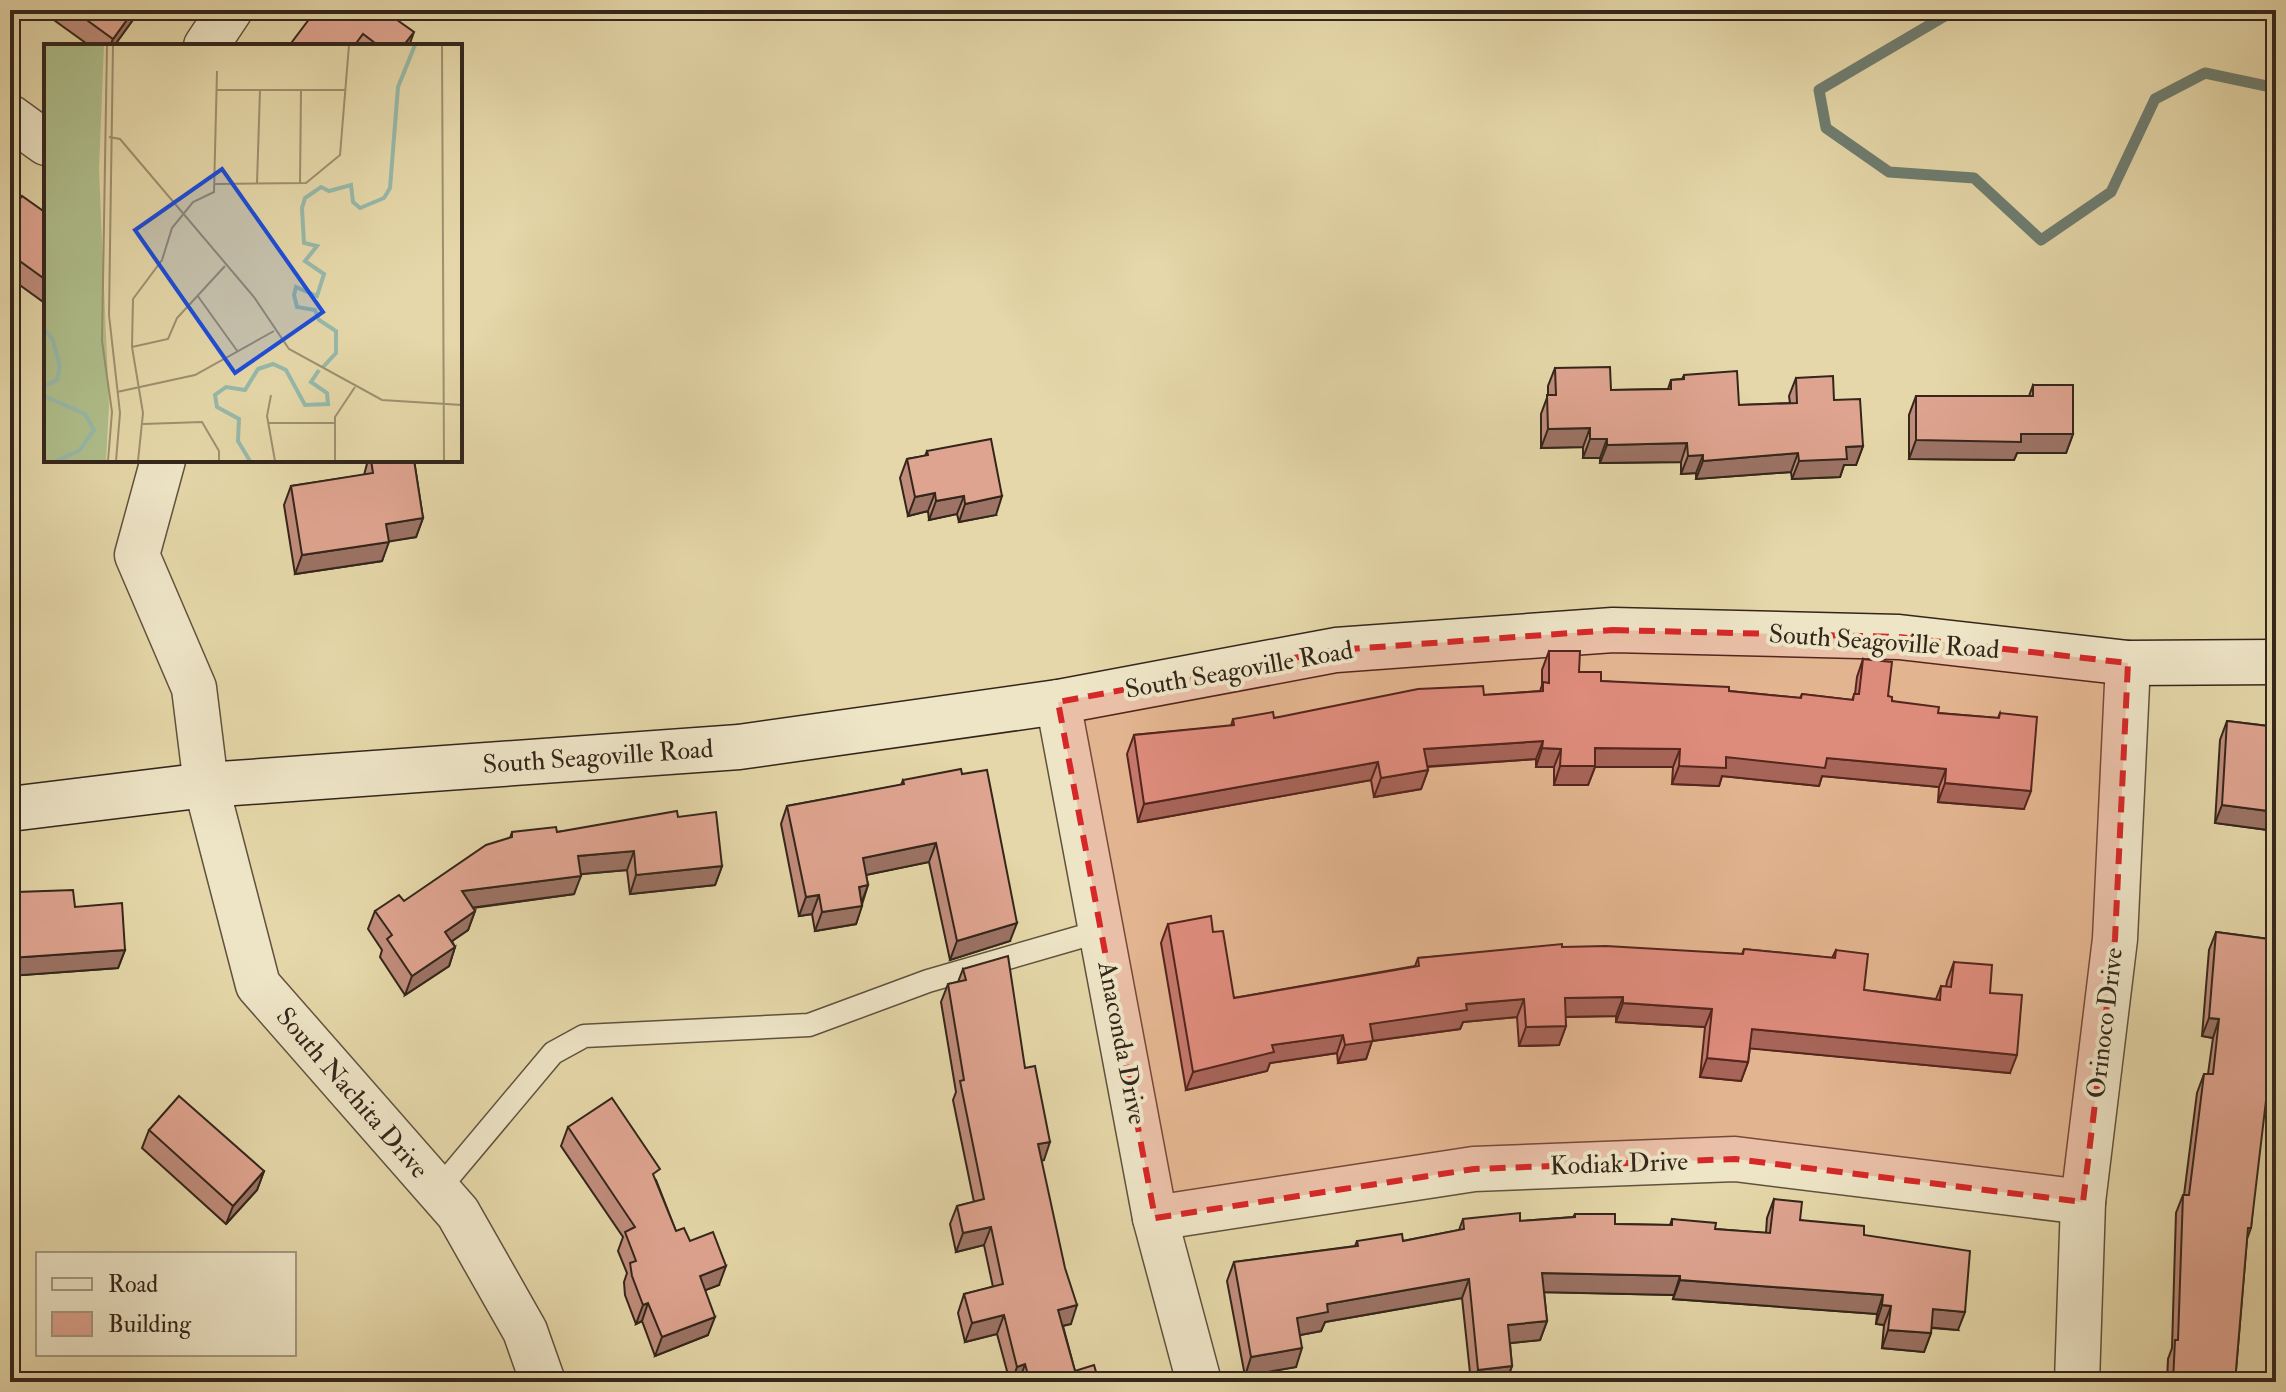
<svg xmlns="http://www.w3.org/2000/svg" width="2286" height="1392" font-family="'IM FELL Double Pica',serif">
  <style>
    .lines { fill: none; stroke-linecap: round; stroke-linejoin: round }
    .stream { stroke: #6f7e71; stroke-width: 11 }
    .lane-casing { stroke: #60523e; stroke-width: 25 }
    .street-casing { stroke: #60523e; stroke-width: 47 }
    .secondary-casing { stroke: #34261b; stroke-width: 47 }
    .lane { stroke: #eee5c7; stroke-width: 22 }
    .street { stroke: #eee5c7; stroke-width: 44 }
    .secondary { stroke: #eee5c7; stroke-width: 44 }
    .wall { fill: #c08d7c; stroke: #34261b; stroke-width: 2 }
    .shaded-wall { fill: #9c7365; stroke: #34261b; stroke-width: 2 }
    .building { fill: #dfa490; stroke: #34261b; stroke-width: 2 }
    .marked { fill: #d62828; fill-opacity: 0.2; stroke: #d62828; stroke-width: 6; stroke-dasharray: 16 10; stroke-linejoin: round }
    .labels { text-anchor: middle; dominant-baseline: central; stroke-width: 8; stroke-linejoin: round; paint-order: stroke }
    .street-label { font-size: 26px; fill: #34261b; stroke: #eee5c7 }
    .inset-river { fill: none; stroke: #96b9aa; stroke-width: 4 }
    .inset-road { fill: none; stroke: #9e9070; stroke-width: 2 }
    .view { fill: #1d4ed8; fill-opacity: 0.15; stroke: #1d4ed8; stroke-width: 4 }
    .inset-edge { fill: none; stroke: #34261b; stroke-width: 4 }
  </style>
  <rect width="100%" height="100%" fill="#e5d7a9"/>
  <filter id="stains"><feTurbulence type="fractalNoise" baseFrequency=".0025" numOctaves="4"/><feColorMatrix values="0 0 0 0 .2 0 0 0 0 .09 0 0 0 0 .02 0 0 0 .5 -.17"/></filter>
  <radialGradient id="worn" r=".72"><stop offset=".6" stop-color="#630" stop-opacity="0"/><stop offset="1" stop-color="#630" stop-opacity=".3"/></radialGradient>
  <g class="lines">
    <!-- stream -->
    <polyline class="stream" points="1955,10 1819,90 1826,128 1889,172 1974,178 2041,240 2111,192 2155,99 2205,73 2276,88"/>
    <defs>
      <polyline id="lane" points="438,1190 553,1053 584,1036 809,1025 928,981 1101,931"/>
      <g id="street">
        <polyline points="206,46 230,10"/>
        <polyline points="10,117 46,143"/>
        <polyline points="163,460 137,555 194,688 206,785 258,985 458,1213 525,1331 543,1382"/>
        <polyline points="1058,702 1155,1218 1199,1382"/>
        <polyline points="1155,1218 1474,1169 1735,1159 2083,1202"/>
        <polyline points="2077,1382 2083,1202 2115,939 2128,663"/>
      </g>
      <polyline id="secondary" points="10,809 206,785 739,747 1058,702 1336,650 1613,630 1899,637 2128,663 2276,662"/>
    </defs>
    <!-- lane casing -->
    <use href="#lane" class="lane-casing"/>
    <!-- street casing -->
    <use href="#street" class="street-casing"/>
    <!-- secondary casing -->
    <use href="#secondary" class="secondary-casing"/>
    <!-- lane -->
    <use href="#lane" class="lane"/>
    <!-- street -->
    <use href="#street" class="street"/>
    <!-- secondary -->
    <use href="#secondary" class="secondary"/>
  </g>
  <!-- wall -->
  <g class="wall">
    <polygon points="40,10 140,10 114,46 90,46"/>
    <polygon points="387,13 409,46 289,46"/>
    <polygon points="10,193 19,200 46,213 46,304 10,278"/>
    <polygon points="1555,368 1611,390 1668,389 1671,380 1682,379 1684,375 1739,405 1790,403 1789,396 1796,378 1834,400 1863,446 1856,465 1844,465 1840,477 1792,479 1791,472 1696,479 1696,473 1681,474 1681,462 1600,463 1600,458 1583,458 1583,447 1541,448 1541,414 1548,395 1548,386"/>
    <polygon points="2033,385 2073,434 2066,453 2017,453 2014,460 1909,459 1909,415 1916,396 2029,396"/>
    <polygon points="927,451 996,515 959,522 957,514 929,520 928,511 908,516 900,478 907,459 925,456"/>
    <polygon points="368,460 414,460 423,518 416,537 388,541 382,561 295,574 284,505 291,486 364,475"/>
    <polygon points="1549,651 1579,672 1601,681 1729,691 1800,698 1802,694 1852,700 1855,694 1857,677 1863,659 1892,701 1938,713 1998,718 2000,713 2024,809 1938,802 1939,787 1822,776 1819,786 1722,776 1719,786 1672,784 1673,767 1595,767 1588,785 1554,785 1554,767 1536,767 1536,759 1427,767 1428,770 1421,789 1374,797 1371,780 1138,822 1127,754 1134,735 1231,726 1233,719 1274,718 1484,695 1540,691 1542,685 1542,670"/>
    <polygon points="2227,721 2276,727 2276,831 2215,823 2220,740"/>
    <polygon points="903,780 1010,941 950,960 929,862 866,875 868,885 856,924 815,931 812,914 799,916 781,824 787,806 901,785"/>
    <polygon points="678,817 722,866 715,885 630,894 627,870 580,874 574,894 473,908 475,911 468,930 452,941 455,947 449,966 405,995 380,957 382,950 368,929 375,911 404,901 510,838 512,832 557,832"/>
    <polygon points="17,892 75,907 125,950 118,968 10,976 10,910"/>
    <polygon points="1168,924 1213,932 1234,998 1415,966 1418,958 1562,947 1742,954 1744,949 1832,958 1836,950 1864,990 1936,999 1941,986 1946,987 1947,981 1954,962 1990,993 2010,1073 1750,1048 1748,1062 1741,1081 1700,1077 1705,1027 1616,1022 1616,1016 1565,1017 1566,1026 1559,1045 1519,1046 1517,1017 1463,1022 1460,1029 1372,1041 1366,1059 1338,1063 1337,1053 1270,1063 1267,1071 1186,1090 1161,943"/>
    <polygon points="2216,932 2276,940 2276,994 2274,994 2268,1041 2251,1228 2247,1239 2235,1382 2167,1382 2168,1359 2172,1348 2176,1213 2183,1195 2184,1195 2197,1093 2204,1074 2208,1074 2213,1038 2202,1036 2209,950"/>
    <polygon points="963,969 1025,1068 1044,1160 1041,1161 1071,1324 1063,1326 1075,1371 1099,1382 1010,1382 997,1334 965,1342 958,1313 964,1294 993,1287 984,1245 956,1252 950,1224 957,1206 974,1202 953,1100 956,1092 941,1002 948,984 958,982"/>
    <polygon points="568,1127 656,1180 676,1231 690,1241 719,1285 705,1290 708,1335 655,1356 642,1321 636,1324 625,1295 624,1282 627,1273 618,1251 623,1237 561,1146"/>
    <polygon points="149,1130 264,1171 257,1190 226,1224 142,1148"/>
    <polygon points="1774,1199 1800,1220 1864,1235 1958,1330 1931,1328 1931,1333 1924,1352 1882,1348 1884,1325 1876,1324 1877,1314 1673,1299 1674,1295 1544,1292 1547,1321 1540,1340 1510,1343 1512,1366 1506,1382 1471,1382 1462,1298 1325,1322 1321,1331 1300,1335 1296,1367 1245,1376 1227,1281 1234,1262 1355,1246 1357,1241 1403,1241 1459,1230 1463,1219 1520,1221 1573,1217 1575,1214 1615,1224 1670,1225 1672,1219 1715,1229 1766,1233 1767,1218"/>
  </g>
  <!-- shaded-wall -->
  <g class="shaded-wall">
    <polygon points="134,10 140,10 114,46 110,46 113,39"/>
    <polygon points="414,32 409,46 403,46"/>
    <polygon points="1590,428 1583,447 1541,448 1548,429"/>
    <polygon points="2021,434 2073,434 2066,453 2017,453 2014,460 1909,459 1916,440"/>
    <polygon points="1590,439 1607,439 1600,458 1583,458"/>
    <polygon points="1687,443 1681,462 1600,463 1607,445"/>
    <polygon points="1863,446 1856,465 1844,465 1840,477 1792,479 1799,461 1846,447"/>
    <polygon points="1798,453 1791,472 1696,479 1703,461"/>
    <polygon points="1703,455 1696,473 1681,474 1688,456"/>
    <polygon points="935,493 928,511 908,516 915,497"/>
    <polygon points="964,496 957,514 929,520 936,501"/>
    <polygon points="1002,496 996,515 959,522 965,504"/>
    <polygon points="423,518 416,537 380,543 386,524"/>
    <polygon points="389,542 382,561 295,574 302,555"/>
    <polygon points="1543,741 1536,759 1418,767 1424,749"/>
    <polygon points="1542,748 1561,749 1554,767 1536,767"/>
    <polygon points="1595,748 1680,749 1673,767 1595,767 1588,785 1554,785 1560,766"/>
    <polygon points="1726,757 1827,758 1946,769 1939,787 1822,776 1819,786 1722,776 1719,786 1672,784 1679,766"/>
    <polygon points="1378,762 1371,780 1138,822 1144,804"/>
    <polygon points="1428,770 1421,789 1374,797 1381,778"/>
    <polygon points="1945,783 2031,791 2024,809 1938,802"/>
    <polygon points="2222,805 2276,812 2276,831 2215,823"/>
    <polygon points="936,843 929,862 856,877 863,858"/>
    <polygon points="634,851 627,870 571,875 578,856"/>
    <polygon points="722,866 715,885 630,894 636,875"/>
    <polygon points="581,876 574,894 455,910 462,891"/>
    <polygon points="868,885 861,904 859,887"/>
    <polygon points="819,895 812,914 799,916 806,897"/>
    <polygon points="862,906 856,924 815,931 822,912"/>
    <polygon points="475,911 468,930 439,950 445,932"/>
    <polygon points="1017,923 1010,941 950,960 957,941"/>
    <polygon points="455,947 449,966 405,995 412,976"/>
    <polygon points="125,950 118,968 10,976 10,958"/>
    <polygon points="1623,997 1616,1016 1558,1017 1565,998"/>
    <polygon points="1524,999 1517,1017 1463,1022 1460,1029 1372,1041 1366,1059 1338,1063 1345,1045 1370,1024 1466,1004"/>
    <polygon points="1623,1003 1712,1009 1705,1027 1616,1022"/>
    <polygon points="2209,1018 2219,1019 2213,1038 2202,1036"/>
    <polygon points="1566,1026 1559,1045 1519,1046 1526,1027"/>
    <polygon points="1752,1029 2017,1055 2010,1073 1745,1048"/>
    <polygon points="1343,1035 1337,1053 1270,1063 1267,1071 1186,1090 1193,1072 1272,1045"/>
    <polygon points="1707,1058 1748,1062 1741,1081 1700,1077"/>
    <polygon points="1050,1142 1044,1160 1031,1163 1038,1144"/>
    <polygon points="264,1171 257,1190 226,1224 233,1206"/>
    <polygon points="991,1227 984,1245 956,1252 963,1233"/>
    <polygon points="726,1266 719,1285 693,1295 700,1276"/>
    <polygon points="1542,1273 1680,1276 1674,1295 1535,1292"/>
    <polygon points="1469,1279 1462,1298 1325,1322 1321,1331 1290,1337 1297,1318 1327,1304"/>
    <polygon points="1680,1280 1883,1295 1877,1314 1673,1299"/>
    <polygon points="648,1303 642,1321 636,1324 643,1305"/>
    <polygon points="1077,1305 1071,1324 1052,1328 1058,1310"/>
    <polygon points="1882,1305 1891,1306 1884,1325 1876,1324"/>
    <polygon points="1933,1309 1965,1312 1958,1330 1926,1327"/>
    <polygon points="1004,1315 997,1334 965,1342 972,1323"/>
    <polygon points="715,1317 708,1335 655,1356 662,1337"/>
    <polygon points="1547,1321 1540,1340 1501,1344 1508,1325"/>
    <polygon points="1888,1330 1931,1333 1924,1352 1882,1348"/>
    <polygon points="1302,1348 1296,1367 1245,1376 1251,1357"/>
    <polygon points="1025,1364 1019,1382 1012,1382 1017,1367"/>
    <polygon points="1512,1366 1506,1382 1474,1382 1478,1370"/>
  </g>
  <!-- building -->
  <g class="building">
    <polygon points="73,10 134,10 113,39"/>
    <polygon points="316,10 383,10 414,32 403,46 379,46 363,34 354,46 289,46"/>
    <polygon points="10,193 19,200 22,196 46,213 46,280 10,254"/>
    <polygon points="1610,367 1611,390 1671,389 1671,380 1684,379 1684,375 1737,371 1739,405 1797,403 1796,378 1833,376 1834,400 1860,399 1863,446 1846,447 1847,459 1799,461 1798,453 1703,461 1703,455 1688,456 1687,443 1607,445 1607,439 1590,439 1590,428 1548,429 1547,395 1556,395 1555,368"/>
    <polygon points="2033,385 2073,385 2073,434 2021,434 2021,442 1916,440 1916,396 2033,396"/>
    <polygon points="991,439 1002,496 965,504 964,496 936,501 935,493 915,497 907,459 928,455 927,451"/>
    <polygon points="371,460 414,460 423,518 386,524 389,542 302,555 291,486 373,473"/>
    <polygon points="1549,651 1580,651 1579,672 1601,672 1601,681 1729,687 1729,691 1801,698 1802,694 1853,700 1854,694 1859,694 1863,659 1892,662 1888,696 1892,697 1892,701 1939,707 1938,713 1999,718 2000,713 2037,717 2031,791 1945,783 1946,769 1827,758 1825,768 1726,757 1726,768 1679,766 1680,749 1595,748 1595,766 1560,766 1561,749 1542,748 1543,741 1424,749 1428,770 1381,778 1378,762 1144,804 1134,735 1234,725 1233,719 1273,712 1274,718 1418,689 1483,686 1484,695 1543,691 1543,682 1549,683"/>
    <polygon points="2227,721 2276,727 2276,812 2222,805"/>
    <polygon points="961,769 962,774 987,770 1017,923 957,941 936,843 863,858 868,885 859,887 862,906 822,912 819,895 806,897 787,806 904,784 903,780"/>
    <polygon points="677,811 678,817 716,812 722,866 636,875 634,851 578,856 581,876 462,891 475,911 445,932 455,947 412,976 387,939 392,935 375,911 399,895 404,901 486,845 512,837 512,832 556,827 557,832"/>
    <polygon points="73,890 75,907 122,903 125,950 10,958 10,914 18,913 17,892"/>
    <polygon points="1211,916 1213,932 1223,931 1234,998 1419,966 1418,958 1562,944 1562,947 1606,946 1743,954 1744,949 1835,958 1836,950 1868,954 1864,990 1940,1000 1941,986 1951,987 1954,962 1992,965 1990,993 2022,995 2017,1055 1752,1029 1748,1062 1707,1058 1712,1009 1623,1003 1623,997 1565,998 1566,1026 1526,1027 1524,999 1466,1004 1467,1010 1370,1024 1373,1041 1345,1045 1343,1035 1272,1045 1274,1052 1193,1072 1168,924"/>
    <polygon points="2216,932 2276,940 2276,979 2268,1041 2273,1041 2251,1228 2248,1228 2235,1382 2173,1382 2175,1340 2178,1340 2183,1195 2189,1195 2204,1074 2213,1074 2219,1019 2209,1018"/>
    <polygon points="1008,956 1025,1068 1035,1066 1050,1142 1038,1144 1065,1268 1077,1305 1058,1310 1075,1371 1094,1365 1099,1382 1030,1382 1025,1364 1017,1367 1004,1315 972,1323 964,1294 1003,1284 991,1227 963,1233 957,1206 984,1199 960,1081 964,1080 948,984 966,980 963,969"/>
    <polygon points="179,1096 264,1171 233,1206 149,1130"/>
    <polygon points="612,1098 660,1169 653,1174 676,1231 684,1228 690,1241 713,1232 726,1266 700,1276 715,1317 662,1337 648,1303 643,1305 632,1276 630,1263 636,1261 625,1232 635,1227 568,1127"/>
    <polygon points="1774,1199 1802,1202 1800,1220 1864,1226 1864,1235 1970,1251 1965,1312 1933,1309 1931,1333 1888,1330 1891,1306 1882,1305 1883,1295 1680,1280 1680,1276 1542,1273 1547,1321 1508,1325 1512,1366 1478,1370 1469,1279 1327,1304 1328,1312 1297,1318 1302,1348 1251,1357 1234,1262 1358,1246 1357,1241 1402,1234 1403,1241 1464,1229 1463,1219 1520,1213 1520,1221 1575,1217 1575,1214 1615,1214 1615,1224 1672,1225 1672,1219 1716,1223 1715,1229 1770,1233"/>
    <polygon points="728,1374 728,1381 755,1380 755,1382 662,1382 662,1377"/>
  </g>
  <!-- marked area -->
  <path class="marked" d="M1613,630L1899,637L2128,663L2115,939L2083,1202L1735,1159L1474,1169L1155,1218L1058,702L1336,650Z"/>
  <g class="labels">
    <!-- street labels -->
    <g class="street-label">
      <text transform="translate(1884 642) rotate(4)">South Seagoville Road</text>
      <text transform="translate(1239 670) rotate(-10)">South Seagoville Road</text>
      <text transform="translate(598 757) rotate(-4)">South Seagoville Road</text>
      <text transform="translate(2105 1023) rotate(-83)">Orinoco Drive</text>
      <text transform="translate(1122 1043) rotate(79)">Anaconda Drive</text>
      <text transform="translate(352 1093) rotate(49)">South Nachita Drive</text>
      <text transform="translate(1619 1164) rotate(-2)">Kodiak Drive</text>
    </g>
  </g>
  <!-- overview -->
  <g transform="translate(44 44)">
    <rect width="418" height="418" fill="#e5d7a9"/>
    <path d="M0,1H60L55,125L65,362L62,417H0Z" fill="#afbf8c"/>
    <path class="inset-river" d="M0,285L9,296L16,323L13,336L0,342M279,323L292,309V287L275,276L271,266L253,263L250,251L252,243L273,252L280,230L261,217L273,202L260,199L258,164L261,154L277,143L285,147L307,141L309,158L316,164L340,154L346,144L354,43L371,1M0,352L41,370L50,386L35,407L12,417M206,417L194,397L195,375L173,363L171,351L182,343L201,346L214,325L229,320L242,326L261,361L284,360L283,349L267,338L275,326"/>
    <path class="inset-road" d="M63,1L58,297L68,368L64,417M69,1L65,271L76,369L72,417M260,1H337M398,1L400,417M173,46H301M65,93L76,95L210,253L245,305L338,356L418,361M213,139L216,46M171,140L262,139L296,111L305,1M256,140L257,46M153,251L194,308M88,303L124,295L133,274L181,222M73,348L151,331L230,287M227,351L223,372L231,417M224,379H291M99,380L158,378L175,407V417M94,417L99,369L88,303L89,255L118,216L128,184L149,158L170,148L173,27M291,417V373L311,343"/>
    <path class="view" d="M178,125L279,268L191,329L91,186Z"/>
    <rect width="418" height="418" class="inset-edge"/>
  </g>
  <!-- margin -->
  <rect width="2286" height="1392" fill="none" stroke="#e5d7a9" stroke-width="40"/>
  <rect x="12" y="12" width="2262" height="1368" fill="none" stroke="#34261b" stroke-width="4"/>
  <rect x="20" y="20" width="2246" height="1352" fill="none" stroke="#34261b" stroke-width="2"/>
  <!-- legend -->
  <rect x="36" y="1252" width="260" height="104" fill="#eee5c7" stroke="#a49982" stroke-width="2"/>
  <rect x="52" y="1278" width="40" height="12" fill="#eee5c7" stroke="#a49982" stroke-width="2"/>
  <text x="108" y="1292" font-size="24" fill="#34261b">Road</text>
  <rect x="52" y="1312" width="40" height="24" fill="#dfa490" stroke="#a49982" stroke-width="2"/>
  <text x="108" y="1332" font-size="24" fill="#34261b">Building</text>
  <rect width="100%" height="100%" filter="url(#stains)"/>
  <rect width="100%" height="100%" fill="url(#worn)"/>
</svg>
